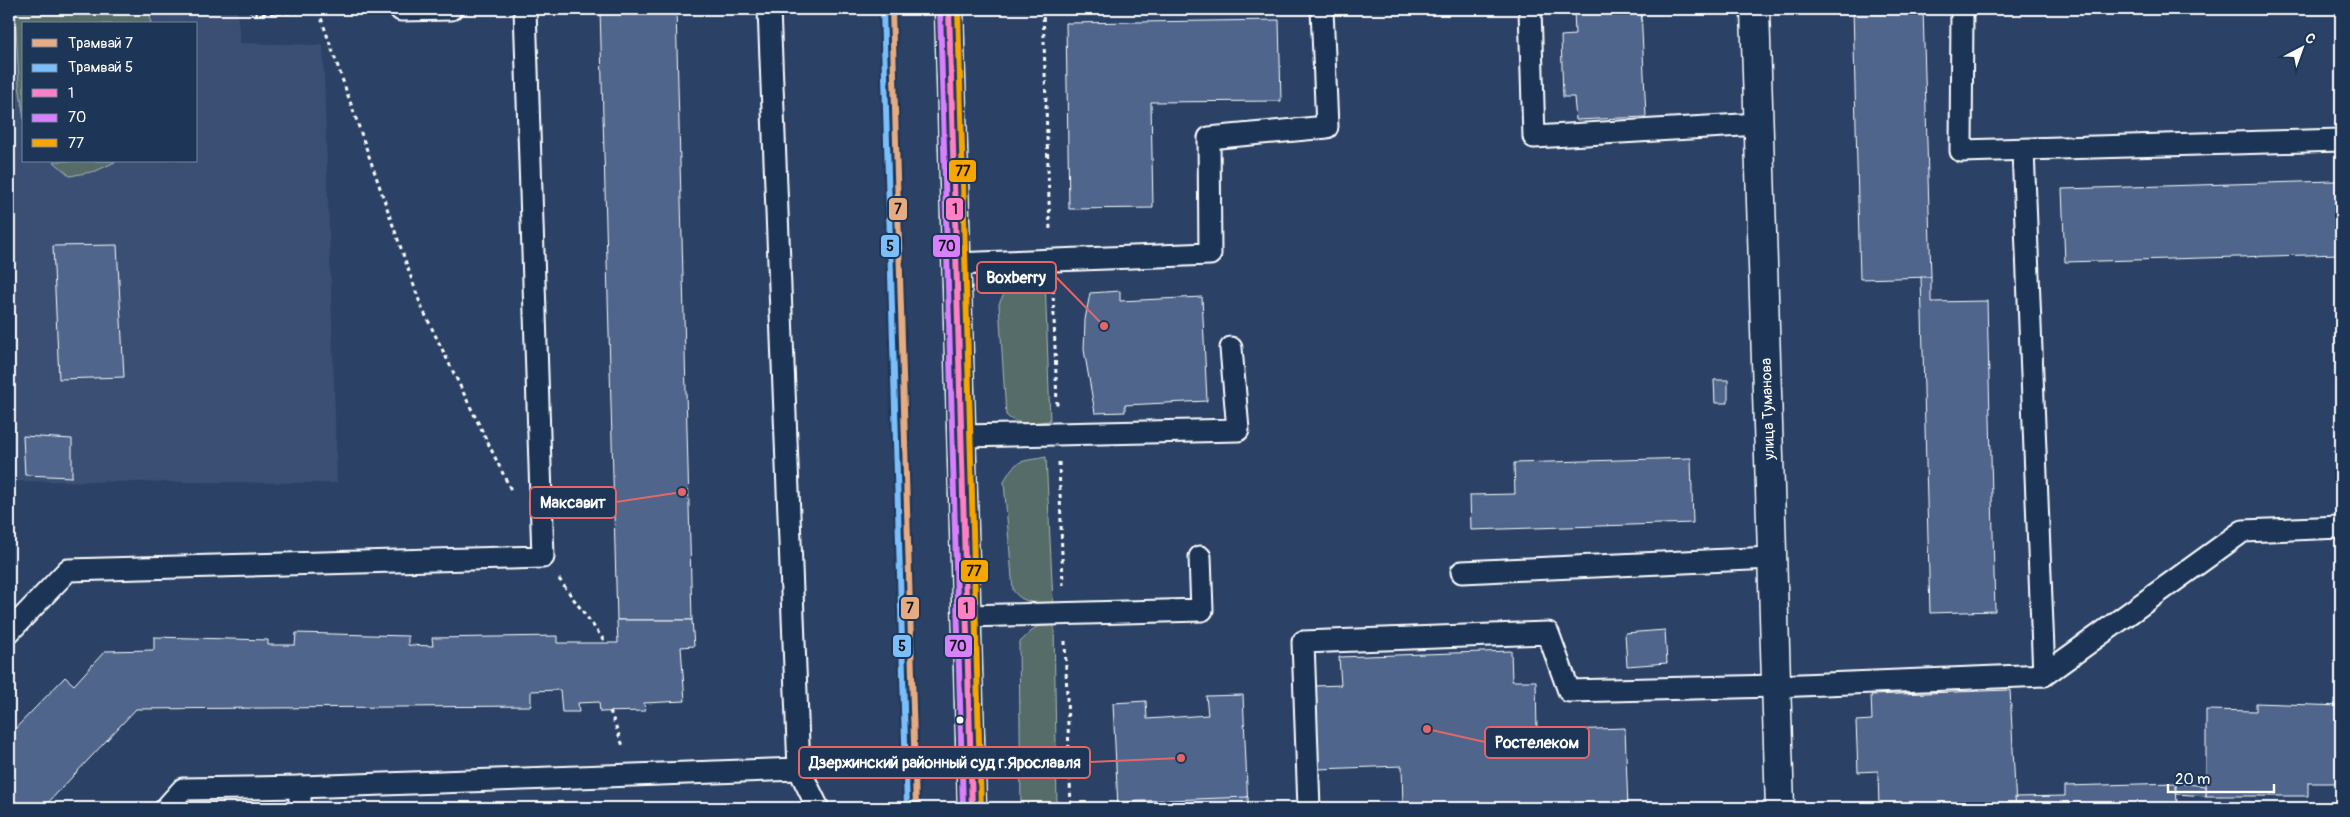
<svg xmlns="http://www.w3.org/2000/svg" width="2350" height="817" font-family="Pangolin,sans-serif">
  <style>
    .built { fill: #3a5074; fill-rule: evenodd }
    .green { fill: #556c68; stroke: #aab6b4 }
    .building { fill: #4f658b; stroke: #fff }
    .lines { fill: none; stroke-linecap: round; stroke-linejoin: round }
    .lane-casing { stroke: #fff; stroke-width: 25 }
    .street-casing { stroke: #fff; stroke-width: 31 }
    .secondary-casing { stroke: #fff; stroke-width: 31 }
    .path { stroke: #fff; stroke-width: 3; stroke-dasharray: 4 4; stroke-linecap: butt }
    .lane { stroke: #1d3557; stroke-width: 21 }
    .street { stroke: #1d3557; stroke-width: 28 }
    .secondary { stroke: #1d3557; stroke-width: 28 }
    .bus-1-casing { stroke: #1d3557; stroke-width: 10 }
    .bus-2-casing { stroke: #1d3557; stroke-width: 10 }
    .bus-3-casing { stroke: #1d3557; stroke-width: 10 }
    .bus-1 { stroke: #ff80c5; stroke-width: 6 }
    .bus-2 { stroke: #d880ff; stroke-width: 6 }
    .bus-3 { stroke: #f7a600; stroke-width: 6 }
    .tram-1-casing { stroke: #1d3557; stroke-width: 10 }
    .tram-2-casing { stroke: #1d3557; stroke-width: 10 }
    .tram-1 { stroke: #e5ac83; stroke-width: 6 }
    .tram-2 { stroke: #7abffc; stroke-width: 6 }
    .bus-dot { fill: #fff; stroke: #1d3557; stroke-width: 2 }
    .labels { text-anchor: middle; dominant-baseline: central; stroke-width: 4; stroke-linejoin: round; paint-order: stroke }
    .street-label { font-size: 15px; fill: #fff; stroke: #1d3557 }
    .leader { fill: none; stroke: #e26868; stroke-width: 2 }
    .callout-dot { fill: #e26868; stroke: #1d3557; stroke-width: 2 }
    .callout { fill: #1d3557; stroke: #e26868; stroke-width: 2 }
    .callout-label { font-size: 16px; text-anchor: middle; font-weight: bold; fill: #fff }
    .line-badge { stroke: #1d3557; stroke-width: 2 }
    .pale-badge-label { font-size: 14px; text-anchor: middle; font-weight: bold; fill: #111 }
  </style>
  <rect width="100%" height="100%" fill="#2b4266"/>
  <filter id="ink" filterUnits="userSpaceOnUse"><feTurbulence type="fractalNoise" baseFrequency=".02" numOctaves="2"/><feDisplacementMap in="SourceGraphic" scale="10" xChannelSelector="R" yChannelSelector="G"/><feConvolveMatrix kernelMatrix="1 2 1 2 8 2 1 2 1" color-interpolation-filters="sRGB"/></filter>
  <g filter="url(#ink)">
    <!-- built -->
    <path class="built" d="M9,9H237L240,43L323,45L337,483L9,481ZM24,24H196V161H24Z"/>
    <!-- green -->
    <g class="green">
      <polygon points="15,9 150,9 151,24 24,24 24,119 19,85"/>
      <polygon points="53,161 117,161 96,171 70,176"/>
      <path d="M1045,278L1050,421C1034,422 1017,427 1006,415L999,304C1009,280 1022,282 1045,278Z"/>
      <path d="M1046,457L1053,602C1039,605 1021,603 1013,590L1004,482C1015,458 1022,462 1046,457Z"/>
      <polygon points="1054,625 1057,808 1021,808 1019,643 1036,627"/>
    </g>
    <!-- building -->
    <g class="building">
      <polygon points="600,9 676,9 692,620 617,620"/>
      <polygon points="1574,9 1641,9 1646,117 1576,120 1574,97 1563,97 1561,36 1575,35"/>
      <polygon points="1853,9 1923,9 1931,277 1860,279"/>
      <polygon points="1279,20 1281,101 1151,102 1153,208 1069,209 1066,23"/>
      <polygon points="2333,181 2341,181 2341,254 2065,262 2062,189"/>
      <polygon points="117,245 124,377 59,379 53,246"/>
      <polygon points="1921,277 1931,277 1931,302 1987,301 1995,611 1930,613"/>
      <polygon points="1120,291 1120,301 1202,297 1207,401 1125,405 1125,412 1095,413 1084,350 1085,320 1090,293"/>
      <polygon points="1714,380 1728,380 1728,403 1715,403"/>
      <polygon points="23,436 72,439 72,477 25,475"/>
      <polygon points="1691,458 1693,523 1471,530 1470,495 1515,494 1514,463"/>
      <polygon points="617,620 692,620 694,646 681,647 685,701 644,703 645,711 600,712 599,702 578,703 579,712 562,712 560,690 531,691 531,706 136,709 43,808 9,808 9,735 65,677 74,685 105,651 154,650 154,637 268,640 268,645 295,645 296,633 408,636 408,645 433,646 432,638 557,636 557,643 618,643"/>
      <polygon points="1665,630 1667,663 1627,666 1625,633"/>
      <polygon points="1511,651 1512,681 1536,681 1537,731 1625,728 1628,808 1403,808 1402,766 1318,769 1315,686 1341,685 1339,657"/>
      <polygon points="2010,690 2016,808 1879,808 1878,771 1858,772 1856,721 1872,720 1871,695"/>
      <polygon points="1243,695 1248,808 1118,808 1113,703 1146,701 1147,719 1208,715 1206,696"/>
      <polygon points="2256,703 2341,706 2341,783 2308,783 2308,796 2206,796 2206,710 2256,711"/>
      <polygon points="2176,783 2177,808 2016,808 2015,797 2065,796 2065,786"/>
      <polygon points="2176,783 2206,786 2206,796 2176,794"/>
      <polygon points="1248,797 1248,808 1118,808 1117,802"/>
    </g>
    <g class="lines">
      <defs>
        <g id="lane">
          <polyline points="1530,9 1534,137 1759,124"/>
          <polyline points="1962,9 1961,151 2341,140"/>
          <polyline points="401,10 451,9"/>
          <polyline points="955,264 1210,254 1209,138 1327,127 1322,9"/>
          <polyline points="962,436 1238,430 1231,348"/>
          <polyline points="1462,572 1772,558"/>
          <polyline points="967,616 1202,610 1200,557"/>
          <polyline points="9,632 68,570 543,557 525,9"/>
          <polyline points="2044,675 2243,531 2341,527"/>
          <polyline points="799,769 818,808"/>
          <polyline points="300,787 300,808"/>
          <polyline points="166,808 183,789 300,787 799,769 769,9"/>
          <polyline points="1309,808 1303,642 1548,633 1569,691 1776,686 2044,675 2023,150"/>
        </g>
        <polyline id="street" points="1755,9 1780,808"/>
        <polyline id="secondary" points="949,9 972,808"/>
      </defs>
      <!-- lane casing -->
      <use href="#lane" class="lane-casing"/>
      <!-- street casing -->
      <use href="#street" class="street-casing"/>
      <!-- secondary casing -->
      <use href="#secondary" class="secondary-casing"/>
      <!-- path -->
      <g class="path">
        <polyline points="251,9 251,14 319,12 421,306 511,490"/>
        <polyline points="1043,9 1050,231"/>
        <polyline points="319,12 374,11"/>
        <polyline points="1053,289 1057,405"/>
        <polyline points="1059,462 1063,585"/>
        <polyline points="559,579 606,643"/>
        <polyline points="1065,641 1071,808"/>
        <polyline points="610,711 623,746"/>
      </g>
      <!-- lane -->
      <use href="#lane" class="lane"/>
      <!-- street -->
      <use href="#street" class="street"/>
      <!-- secondary -->
      <use href="#secondary" class="secondary"/>
      <defs>
        <polyline id="bus-1" points="949,9 972,808"/>
        <polyline id="bus-2" points="940,9 963,808"/>
        <polyline id="bus-3" points="958,9 981,808"/>
      </defs>
      <!-- bus-1 casing -->
      <use href="#bus-1" class="bus-1-casing"/>
      <!-- bus-2 casing -->
      <use href="#bus-2" class="bus-2-casing"/>
      <!-- bus-3 casing -->
      <use href="#bus-3" class="bus-3-casing"/>
      <!-- bus-1 -->
      <use href="#bus-1" class="bus-1"/>
      <!-- bus-2 -->
      <use href="#bus-2" class="bus-2"/>
      <!-- bus-3 -->
      <use href="#bus-3" class="bus-3"/>
      <defs>
        <polyline id="tram-1" points="892,9 916,808"/>
        <polyline id="tram-2" points="883,9 907,808"/>
      </defs>
      <!-- tram-1 casing -->
      <use href="#tram-1" class="tram-1-casing"/>
      <!-- tram-2 casing -->
      <use href="#tram-2" class="tram-2-casing"/>
      <!-- tram-1 -->
      <use href="#tram-1" class="tram-1"/>
      <!-- tram-2 -->
      <use href="#tram-2" class="tram-2"/>
    </g>
  </g>
  <!-- markers -->
  <circle class="bus-dot" cx="960" cy="720" r="4.5"/>
  <g class="labels">
    <!-- street labels -->
    <g class="street-label">
      <text transform="translate(1768 409) rotate(-92)">улица Туманова</text>
    </g>
  </g>
  <!-- callouts -->
  <path class="leader" d="M1104 326L1056 277M682 492L616 502M1427 729L1485 742M1181 758L1090 762"/>
  <g class="callout-dot">
    <circle cx="1104" cy="326" r="5"/>
    <circle cx="682" cy="492" r="5"/>
    <circle cx="1427" cy="729" r="5"/>
    <circle cx="1181" cy="758" r="5"/>
  </g>
  <g class="callout">
    <rect x="977" y="262" width="79" height="31" rx="5"/>
    <rect x="530" y="487" width="86" height="31" rx="5"/>
    <rect x="1485" y="727" width="104" height="31" rx="5"/>
    <rect x="799" y="747" width="291" height="31" rx="5"/>
  </g>
  <g class="callout-label">
    <text x="1016" y="283">Boxberry</text>
    <text x="573" y="508">Максавит</text>
    <text x="1537" y="748">Ростелеком</text>
    <text x="945" y="768">Дзержинский районный суд г.Ярославля</text>
  </g>
  <g class="line-badge">
    <rect x="948" y="159" width="29" height="24" rx="5" fill="#f7a600"/>
    <rect x="888" y="197" width="20" height="24" rx="5" fill="#e5ac83"/>
    <rect x="945" y="197" width="19" height="24" rx="5" fill="#ff80c5"/>
    <rect x="880" y="234" width="20" height="24" rx="5" fill="#7abffc"/>
    <rect x="932" y="234" width="29" height="24" rx="5" fill="#d880ff"/>
    <rect x="960" y="559" width="29" height="24" rx="5" fill="#f7a600"/>
    <rect x="900" y="596" width="20" height="24" rx="5" fill="#e5ac83"/>
    <rect x="957" y="596" width="19" height="24" rx="5" fill="#ff80c5"/>
    <rect x="892" y="634" width="20" height="24" rx="5" fill="#7abffc"/>
    <rect x="944" y="634" width="29" height="24" rx="5" fill="#d880ff"/>
  </g>
  <g class="pale-badge-label">
    <text x="963" y="176">77</text>
    <text x="898" y="214">7</text>
    <text x="955" y="214">1</text>
    <text x="890" y="251">5</text>
    <text x="947" y="251">70</text>
    <text x="974" y="576">77</text>
    <text x="910" y="613">7</text>
    <text x="966" y="613">1</text>
    <text x="902" y="651">5</text>
    <text x="958" y="651">70</text>
  </g>
  <!-- margin -->
  <rect width="2350" height="817" fill="none" stroke="#1d3557" stroke-width="30"/>
  <rect x="15" y="15" width="2320" height="787" fill="none" stroke="#fff" stroke-width="2" filter="url(#ink)"/>
  <!-- legend -->
  <rect x="22" y="22" width="175" height="140" fill="#1d3557" stroke="#77869a"/>
  <rect x="32" y="39" width="25" height="8" fill="#e5ac83" stroke="#77869a"/>
  <text x="68" y="48" font-size="15" fill="#ffffff">Трамвай 7</text>
  <rect x="32" y="64" width="25" height="8" fill="#7abffc" stroke="#77869a"/>
  <text x="68" y="72" font-size="15" fill="#ffffff">Трамвай 5</text>
  <rect x="32" y="89" width="25" height="8" fill="#ff80c5" stroke="#77869a"/>
  <text x="68" y="98" font-size="15" fill="#ffffff">1</text>
  <rect x="32" y="114" width="25" height="8" fill="#d880ff" stroke="#77869a"/>
  <text x="68" y="122" font-size="15" fill="#ffffff">70</text>
  <rect x="32" y="139" width="25" height="8" fill="#f7a600" stroke="#77869a"/>
  <text x="68" y="148" font-size="15" fill="#ffffff">77</text>
  <!-- north arrow -->
  <g transform="translate(2302 48) rotate(41)" stroke="#1d3557" stroke-width="4" paint-order="stroke">
  <path d="M0-4L9 19L0 12L-9 19Z" fill="#ffffff"/>
  <text y="-8" font-size="14" font-weight="bold" text-anchor="middle" fill="#ffffff">С</text>
  </g>
  <!-- scale -->
  <path d="M2168 784v8h106v-8" fill="none" stroke="#ffffff" stroke-width="2.5"/>
  <text x="2175" y="784" font-size="15" fill="#ffffff" stroke="#1d3557" stroke-width="4" paint-order="stroke">20 m</text>
</svg>
